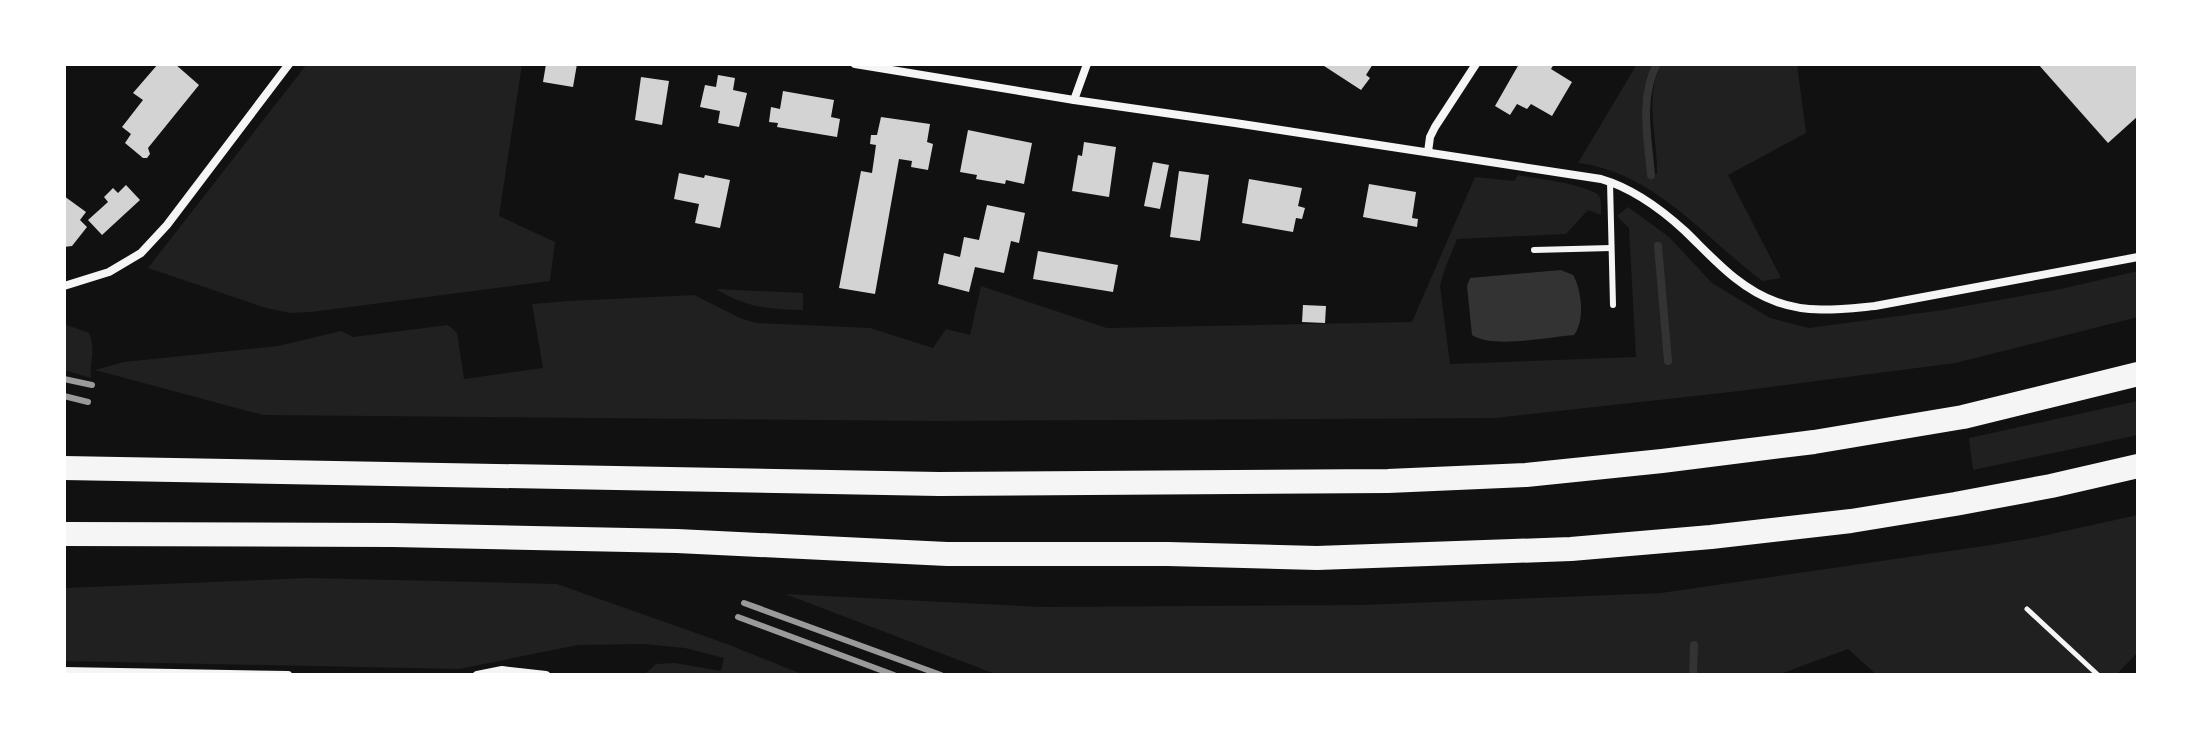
<svg xmlns="http://www.w3.org/2000/svg" width="2202" height="739" font-family="Commissioner,sans-serif">
  <style>
    .green { fill: #202020 }
    .water { fill: #333 }
    .lines { fill: none; stroke-linecap: round; stroke-linejoin: round }
    .stream { stroke: #333; stroke-width: 8 }
    .building { fill: #d3d3d3 }
    .path { stroke: #f5f5f5; stroke-width: 5 }
    .service { stroke: #f5f5f5; stroke-width: 6 }
    .minor { stroke: #f5f5f5; stroke-width: 8 }
    .motorway { stroke: #f5f5f5; stroke-width: 24 }
    .rail { stroke: #9a9a9a; stroke-width: 6 }
  </style>
  <rect width="100%" height="100%" fill="#111"/>
  <!-- green -->
  <g class="green">
    <polygon points="307,64 522,64 499,216 555,242 550,281 311,312 291,313 266,308 148,268"/>
    <path d="M1637,64H1653C1635,96 1645,137 1647,173L1657,174C1658,140 1643,96 1662,64H1797L1806,133L1728,175L1781,278L1762,281C1704,237 1654,172 1578,163Z"/>
    <path d="M1518,175C1533,178 1591,185 1599,196C1602,201 1601,210 1601,215L1588,210L1566,234L1457,239L1444,271L1440,286L1450,364L1636,357L1629,228L1617,216L1628,207L1669,237L1712,283L1770,318L1809,328L1943,310L2061,289L2138,271V317L1955,363L1731,392L1495,418L939,421L263,415L95,370L124,362L278,346L341,331L353,337L448,325L457,333L464,379L543,368L532,304L569,301L694,295L740,318L756,323L870,328L933,348L946,329L970,335L981,286L1107,328L1412,322L1475,177L1514,181Z"/>
    <path d="M716,289L803,293V310C769,309 746,308 716,289Z"/>
    <path d="M64,324L89,333C96,352 90,358 91,378L64,370Z"/>
    <polygon points="2138,401 2138,435 1973,470 1969,438"/>
    <polygon points="2138,515 2138,652 2116,675 1877,675 1848,649 1777,675 998,675 785,594 1043,607 1363,605 1661,593 1984,546 2033,538"/>
    <polygon points="308,578 557,584 727,644 804,675 644,675 656,664 675,663 721,671 724,658 685,648 643,644 578,645 459,669 64,661 64,588"/>
  </g>
  <!-- water -->
  <path class="water" d="M1561,270L1573,275C1582,290 1585,322 1574,335C1548,337 1493,349 1472,335L1467,286L1470,278Z"/>
  <g class="lines">
    <!-- stream -->
    <g class="stream">
      <path d="M1651,175C1648,139 1639,97 1657,64"/>
      <polyline points="1658,246 1668,361"/>
      <polyline points="1693,675 1694,645"/>
    </g>
  </g>
  <!-- building -->
  <g class="building">
    <polygon points="158,64 175,64 199,85 148,148 150,154 147,158 143,158 125,143 131,134 122,127 143,100 133,93"/>
    <polygon points="546,64 577,64 573,87 543,82"/>
    <polygon points="1321,64 1373,64 1366,75 1370,78 1361,90"/>
    <polygon points="1519,64 1554,64 1551,69 1572,82 1552,116 1531,104 1527,109 1517,104 1510,115 1495,106"/>
    <polygon points="2038,64 2138,64 2138,116 2108,143"/>
    <polygon points="718,75 735,78 733,90 747,93 739,127 718,123 720,111 700,107 705,85 716,87"/>
    <polygon points="641,77 669,81 662,125 635,120"/>
    <polygon points="783,91 834,100 831,117 840,119 837,137 777,127 778,123 769,122 771,107 780,109"/>
    <polygon points="881,117 930,124 927,142 933,144 928,170 911,167 912,161 899,159 875,294 839,288 861,171 872,173 876,145 870,144 871,135 877,135"/>
    <polygon points="968,130 1032,143 1024,184 1006,180 1005,184 976,179 977,175 960,172"/>
    <polygon points="1084,142 1116,147 1109,197 1072,191 1078,155 1082,156"/>
    <polygon points="1153,162 1169,165 1160,209 1144,206"/>
    <polygon points="1179,171 1209,175 1200,241 1170,237"/>
    <polygon points="679,173 704,178 705,175 730,180 720,228 695,223 699,204 674,199"/>
    <polygon points="1249,179 1302,188 1298,206 1305,208 1302,219 1296,218 1293,232 1242,223"/>
    <polygon points="1369,184 1416,192 1412,218 1418,219 1417,227 1363,217"/>
    <polygon points="126,185 140,200 102,235 88,220 108,202 104,197 113,188 118,193"/>
    <polygon points="64,196 86,212 80,220 87,227 72,246 64,247"/>
    <polygon points="987,205 1025,213 1019,243 1011,241 1004,273 975,267 969,292 938,284 944,253 960,257 964,237 979,240"/>
    <polygon points="1038,251 1118,265 1113,292 1033,279"/>
    <polygon points="1303,305 1326,306 1325,323 1302,322"/>
  </g>
  <g class="lines">
    <!-- path -->
    <polyline class="path" points="2027,609 2098,675"/>
    <!-- service -->
    <g class="service">
      <polyline points="1610,182 1613,305"/>
      <polyline points="1534,250 1611,248"/>
    </g>
    <!-- minor -->
    <g class="minor">
      <path d="M855,64L1074,100L1235,123L1601,179C1632,188 1661,209 1685,231C1713,258 1739,289 1777,302C1809,314 1843,309 1875,306L2138,257"/>
      <polyline points="1074,100 1087,64"/>
      <polyline points="1428,152 1430,137 1435,127 1476,64"/>
      <polyline points="64,286 109,272 141,253 167,225 289,64"/>
      <polyline points="64,671 288,675"/>
      <polyline points="477,675 502,670 546,675"/>
    </g>
    <!-- motorway -->
    <g class="motorway">
      <polyline points="64,468 939,484 1388,481 1526,475 1662,461 1814,442 1963,417 2138,374"/>
      <polyline points="64,534 393,535 677,541 947,554 1168,554 1317,558 1571,549 1711,537 1851,521 1955,504 2051,486 2138,466"/>
    </g>
    <!-- rail -->
    <g class="rail">
      <polyline points="64,379 92,385"/>
      <polyline points="64,396 88,402"/>
      <polyline points="744,603 941,675"/>
      <polyline points="738,617 894,675"/>
    </g>
  </g>
  <!-- border -->
  <rect width="2202" height="739" fill="none" stroke="#ffffff" stroke-width="132"/>
</svg>
